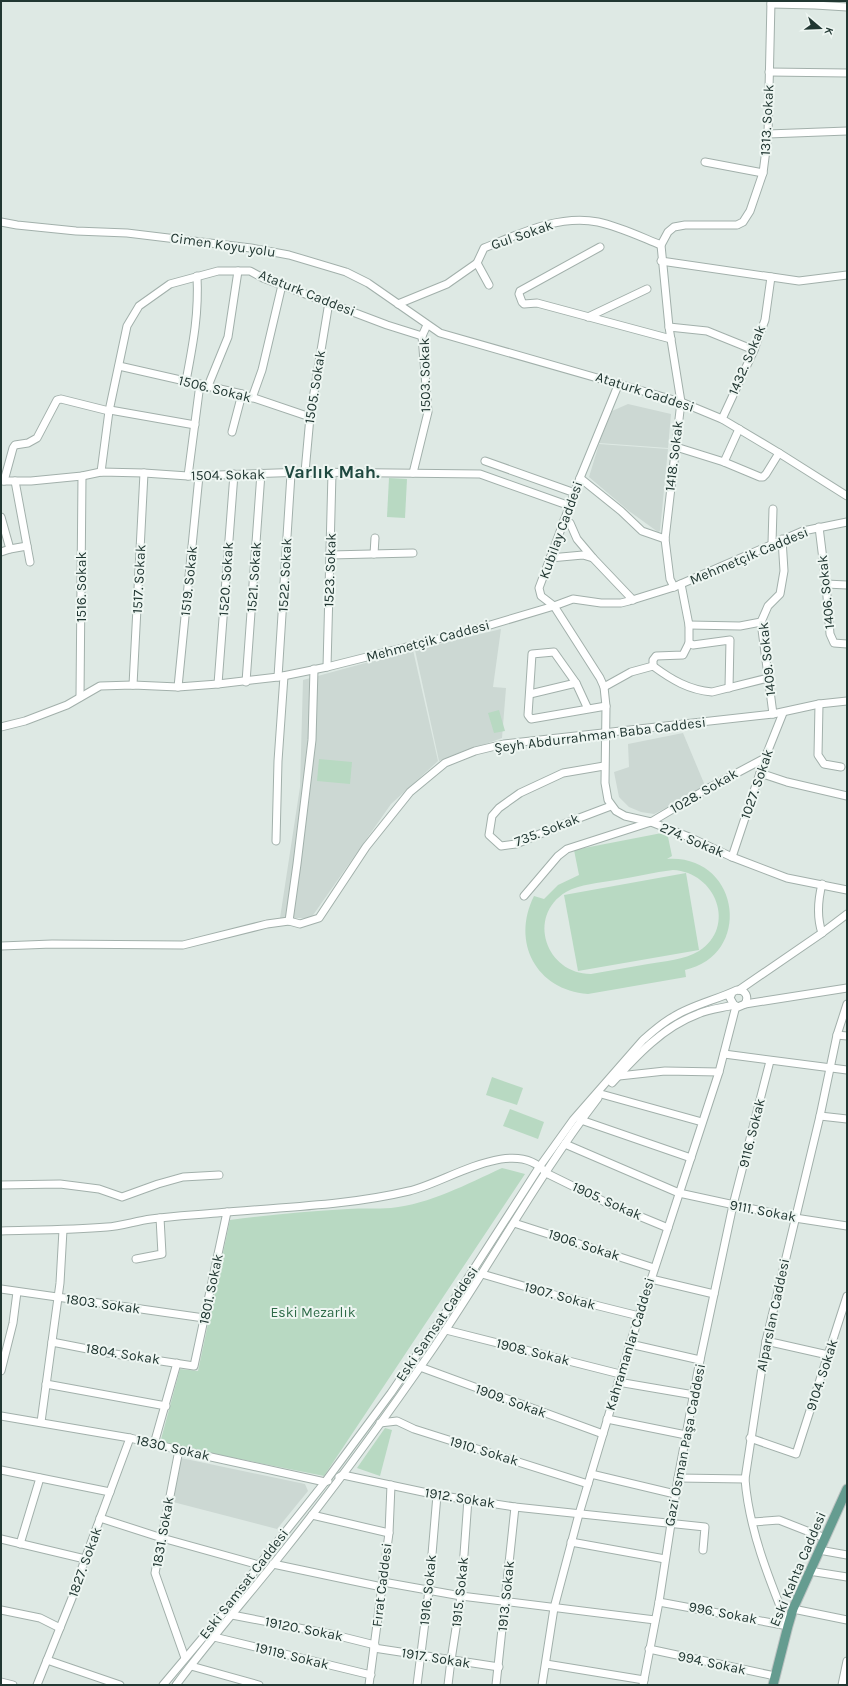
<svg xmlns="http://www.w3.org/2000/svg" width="848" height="1686" font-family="Karla,sans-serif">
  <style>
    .built { fill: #ccd8d3 }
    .green { fill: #b8d9c2; fill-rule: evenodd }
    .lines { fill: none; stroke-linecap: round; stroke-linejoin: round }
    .minor-casing { stroke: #a2b0ab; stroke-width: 9 }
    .major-casing { stroke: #bcc3c2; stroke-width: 11 }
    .minor { stroke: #fff; stroke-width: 7 }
    .major { stroke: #659c90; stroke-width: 9 }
    .labels { text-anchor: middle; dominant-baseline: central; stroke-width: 4; stroke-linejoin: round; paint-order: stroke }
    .street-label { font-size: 14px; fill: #213732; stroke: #eef6f2 }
    .park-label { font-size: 14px; fill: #2e6b48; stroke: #eef6f2 }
    .district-label { font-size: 18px; font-weight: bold; fill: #1e483f; stroke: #eef6f2 }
  </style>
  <rect width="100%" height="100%" fill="#dee9e4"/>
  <!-- built -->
  <g class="built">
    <polygon points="628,404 671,414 668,448 599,443 612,411"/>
    <polygon points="599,444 668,449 660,531 658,532 629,511 589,477"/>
    <polygon points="501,629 493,687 506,688 502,738 439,761 415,650"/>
    <polygon points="413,650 438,761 391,804 311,918 280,918 300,787 303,680"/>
    <polygon points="683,733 706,788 654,814 641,812 629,807 619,797 614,772 629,767 628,744"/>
    <polygon points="181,1458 305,1484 308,1491 277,1529 173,1502"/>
  </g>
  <!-- green -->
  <g class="green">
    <polygon points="389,478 407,479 405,518 387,517"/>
    <polygon points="499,710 505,731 494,733 488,713"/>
    <polygon points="319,759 352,762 350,784 317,781"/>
    <path d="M667,832L672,856L667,859C740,854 754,955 685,970L686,977L588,994C536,990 511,942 534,896L544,899L558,885L579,875L574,850ZM673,870C716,872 737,927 699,951C684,960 665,961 648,964C629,967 610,971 591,974C546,974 526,916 566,892C580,884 599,883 616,880C635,877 654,872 673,870Z"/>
    <polygon points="686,873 699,950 578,971 564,895"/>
    <polygon points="492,1077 523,1088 517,1105 486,1095"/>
    <polygon points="510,1109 544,1122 538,1139 503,1126"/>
    <path d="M502,1168L525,1174L324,1476L160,1443L180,1369L198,1371L230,1220C269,1215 309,1211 348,1209C362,1208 377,1209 391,1208C430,1204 467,1184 502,1168Z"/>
    <polygon points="385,1428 392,1430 380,1476 357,1468"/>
  </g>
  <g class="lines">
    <defs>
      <g id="minor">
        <polyline points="771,4 815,5 847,7"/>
        <polyline points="769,72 847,73"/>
        <polyline points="768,134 847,131"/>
        <polyline points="705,162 763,173"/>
        <polyline points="1,222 17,225 76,231 127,233 251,248 289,255 346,272 368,283 440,333 681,402 722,419 779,453 847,496"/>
        <polyline points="600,247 520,291 519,294 522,302 524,304 537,303 671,339"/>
        <polyline points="661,261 799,281 847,275"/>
        <polyline points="477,263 489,285"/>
        <path d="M398,304L447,284L477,263L484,248C519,234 559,214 598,222C618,226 641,237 661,245"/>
        <polyline points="588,317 647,289"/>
        <polyline points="669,327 707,331 754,350"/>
        <polyline points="119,366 242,394 310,417"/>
        <path d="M186,381C193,344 199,314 197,276"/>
        <polyline points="619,383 580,478 539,588 541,596 554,606 600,678 604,687 606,706 605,783 608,800 616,811 625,816 651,822 689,837 732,857 787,878 847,890"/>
        <polyline points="208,386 228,337 238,271"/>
        <polyline points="252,398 262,370 282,285"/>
        <polyline points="110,410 195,425"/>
        <polyline points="722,419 754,350 765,320 771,277"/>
        <polyline points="232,432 242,394"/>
        <polyline points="676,447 724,462 760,477 763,477 766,474 779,453"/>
        <polyline points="485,461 575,493"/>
        <polyline points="724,462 739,429"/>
        <polyline points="101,472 109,411 127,326 139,306 170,284 218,271 250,271 263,278 387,325 422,336"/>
        <polyline points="305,472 310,417 329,302"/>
        <polyline points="413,473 428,412 422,336 427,325"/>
        <polyline points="188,476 200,384"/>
        <polyline points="580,478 621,511 642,531 665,539"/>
        <polyline points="1,481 31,481 82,476 101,472 144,473 188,476 305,472 480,474 570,506"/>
        <polyline points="4,481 13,448 15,445 28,443 37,438 57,400 61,399 109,411"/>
        <polyline points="15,481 30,562"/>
        <polyline points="1,517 10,549"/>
        <polyline points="564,520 570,523 577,539 593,558"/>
        <polyline points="819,527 826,584 830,634 834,643 847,644"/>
        <polyline points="772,543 773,509"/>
        <polyline points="1,552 10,549 27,546"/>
        <polyline points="374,554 375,538"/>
        <polyline points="330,555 413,553"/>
        <polyline points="550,558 583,555 593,558 633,600"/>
        <polyline points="826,584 847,585"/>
        <polyline points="674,587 670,579 665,539 681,402 669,327 661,245 668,232 674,227 685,225 737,225 743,222 750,211 763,173 768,134 771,1"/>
        <polyline points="689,625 740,626 761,622"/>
        <polyline points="689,643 693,645 730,640 729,688"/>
        <path d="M653,666C672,680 689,690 712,692L768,678"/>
        <polyline points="653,666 653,660 656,656 683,655 689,643 689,625 681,584"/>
        <polyline points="327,667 332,473"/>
        <polyline points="278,677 291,474"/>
        <polyline points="246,682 261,473"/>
        <polyline points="218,684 234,474"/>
        <polyline points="133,685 144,473"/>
        <polyline points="178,687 199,476"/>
        <polyline points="604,687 631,672 653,666"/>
        <polyline points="530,694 576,683"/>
        <polyline points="80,697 82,476"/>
        <polyline points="819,704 818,755 824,764 841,767"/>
        <polyline points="588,709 576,683 554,652 532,654 528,715 531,719 606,706"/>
        <polyline points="773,714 761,622 768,606 780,594 784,571 782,539"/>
        <polyline points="1,727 25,721 67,705 100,686 133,685 178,687 218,684 278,677 327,667 470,631 554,606 573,599 601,603 621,603 629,601 674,587 803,531 847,522"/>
        <polyline points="604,766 563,773 520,793 499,808 492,816 489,835 501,846 516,844 566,823 611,806"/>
        <polyline points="760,773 787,782 847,796"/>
        <polyline points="276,841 278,761 284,676"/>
        <polyline points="732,857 765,758 783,713"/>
        <path d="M822,884C818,900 817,918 822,933"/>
        <polyline points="524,896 558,856 567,849 651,822 705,790 765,758"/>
        <polyline points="289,921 297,864 312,740 314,669"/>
        <polyline points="1,946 52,944 183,945 267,924 289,921 300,924 319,918 366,847 410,792 445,763 475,751 504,744 773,714 819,704 847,701"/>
        <polyline points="739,990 822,933 847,914"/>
        <polyline points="745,1004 847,988"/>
        <polyline points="837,1035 847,1036"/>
        <polyline points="724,1054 847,1070"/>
        <polyline points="619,1076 665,1071 719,1072"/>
        <path d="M612,1083C636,1056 663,1027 698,1014C709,1009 722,1008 734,1005"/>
        <polyline points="601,1094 702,1122"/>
        <polyline points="820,1116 847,1119"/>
        <polyline points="581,1120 691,1158"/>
        <polyline points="565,1144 679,1193 795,1218 847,1226"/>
        <polyline points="1,1185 60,1184 99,1189 122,1197 158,1184 183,1177 219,1175"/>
        <polyline points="514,1223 654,1268"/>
        <path d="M1,1231C36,1230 71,1230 107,1227C121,1226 136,1221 151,1219C173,1216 195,1215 217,1213C281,1207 346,1206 409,1191C446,1183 515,1134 546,1173L605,1202L668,1228"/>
        <polyline points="136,1259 162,1254 160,1218"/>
        <polyline points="482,1274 551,1294 639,1316"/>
        <polyline points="651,1279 714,1294"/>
        <polyline points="1,1289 204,1318"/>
        <polyline points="446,1330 620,1374"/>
        <polyline points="766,1341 828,1355"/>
        <polyline points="52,1342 108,1353 194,1366 227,1212"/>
        <polyline points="630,1344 700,1360"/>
        <polyline points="420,1367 603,1434"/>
        <polyline points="1,1371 13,1323 17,1292"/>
        <polyline points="618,1382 694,1395"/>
        <polyline points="46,1384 166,1406"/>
        <polyline points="1,1416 130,1438 179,1450 325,1482 328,1481"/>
        <polyline points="607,1419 686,1435"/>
        <polyline points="41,1422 60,1283 63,1230"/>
        <polyline points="380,1423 397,1421 414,1429 588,1484"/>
        <polyline points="750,1438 796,1454 847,1296"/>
        <polyline points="154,1444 177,1363"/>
        <polyline points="179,1450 155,1573 185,1658"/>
        <polyline points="1,1470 110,1492"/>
        <polyline points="591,1474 675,1494"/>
        <polyline points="339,1477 343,1475 437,1495 515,1507 705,1527 703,1550"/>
        <polyline points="678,1478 745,1479"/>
        <polyline points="312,1515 389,1533"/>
        <polyline points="100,1518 162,1538 259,1565"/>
        <polyline points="753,1522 779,1520 825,1538"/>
        <polyline points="1,1539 85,1559"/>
        <polyline points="571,1542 665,1559"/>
        <polyline points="20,1544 40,1478"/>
        <polyline points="819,1550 847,1555"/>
        <polyline points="273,1564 382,1587"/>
        <polyline points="809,1571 847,1577"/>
        <polyline points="383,1582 461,1596 655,1620"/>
        <polyline points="659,1602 788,1626"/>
        <polyline points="793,1609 847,1620"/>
        <polyline points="1,1610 40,1618 60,1628"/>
        <polyline points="232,1615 335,1635 375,1645"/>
        <path d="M788,1626C769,1579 749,1530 745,1479L766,1341L820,1116L837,1035L847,1004"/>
        <polyline points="214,1637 371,1675"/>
        <polyline points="374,1648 499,1667"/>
        <polyline points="649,1649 775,1676"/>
        <polyline points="47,1660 120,1685"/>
        <polyline points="546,1664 644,1680"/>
        <polyline points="191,1666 259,1685"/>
        <polyline points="1,1682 13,1685"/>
        <polyline points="37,1685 72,1598 85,1559 130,1438"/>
        <path d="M163,1685L221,1616L259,1565L325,1482L391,1393L448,1309L540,1166L573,1120L643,1040C652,1032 662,1023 673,1017C692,1005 716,1000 737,990C746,990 749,997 745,1004L738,1007L734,1005L730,998L732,993"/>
        <path d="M176,1685C210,1639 248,1596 283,1552C335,1487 383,1421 430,1353C488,1269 536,1179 598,1098"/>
        <polyline points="369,1685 389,1533 391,1485"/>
        <polyline points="417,1685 429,1590 437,1495"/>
        <polyline points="448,1685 451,1660 461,1596 468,1499"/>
        <polyline points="496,1685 515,1507"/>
        <polyline points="542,1685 554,1608 579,1514 630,1344 719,1072 736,1006"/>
        <polyline points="643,1685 659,1602 678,1478 700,1360 733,1205 770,1061"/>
        <polyline points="842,1685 847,1661"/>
      </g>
      <polyline id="major" points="773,1685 788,1626 793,1609 847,1489"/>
    </defs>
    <!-- minor casing -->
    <use href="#minor" class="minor-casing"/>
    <!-- major casing -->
    <use href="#major" class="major-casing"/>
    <!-- minor -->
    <use href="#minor" class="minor"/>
    <!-- major -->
    <use href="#major" class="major"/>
  </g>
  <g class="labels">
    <!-- street labels -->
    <g class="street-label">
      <text transform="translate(767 120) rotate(-87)">1313. Sokak</text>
      <text transform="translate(522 235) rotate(-19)">Gul Sokak</text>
      <text transform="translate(223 245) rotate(8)">Cimen Koyu yolu</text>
      <text transform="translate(307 293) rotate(22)">Ataturk Caddesi</text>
      <text transform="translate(747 360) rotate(-67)">1432. Sokak</text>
      <text transform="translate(425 375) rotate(-91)">1503. Sokak</text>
      <text transform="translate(315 387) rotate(-81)">1505. Sokak</text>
      <text transform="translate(215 389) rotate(14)">1506. Sokak</text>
      <text transform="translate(645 392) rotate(18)">Ataturk Caddesi</text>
      <text transform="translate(674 456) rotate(-83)">1418. Sokak</text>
      <text transform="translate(228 475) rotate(-1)">1504. Sokak</text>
      <text transform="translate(561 530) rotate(-70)">Kubilay Caddesi</text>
      <text transform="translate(749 556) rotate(-23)">Mehmetçik Caddesi</text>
      <text transform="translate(330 570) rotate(-88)">1523. Sokak</text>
      <text transform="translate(285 575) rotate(-87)">1522. Sokak</text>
      <text transform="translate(254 577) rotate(-86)">1521. Sokak</text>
      <text transform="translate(139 579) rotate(-87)">1517. Sokak</text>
      <text transform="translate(226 579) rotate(-86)">1520. Sokak</text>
      <text transform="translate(189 581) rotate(-84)">1519. Sokak</text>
      <text transform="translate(81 587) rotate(-90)">1516. Sokak</text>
      <text transform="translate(826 592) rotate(-96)">1406. Sokak</text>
      <text transform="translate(428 641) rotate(-15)">Mehmetçik Caddesi</text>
      <text transform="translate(767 659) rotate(-96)">1409. Sokak</text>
      <text transform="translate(600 735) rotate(-7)">Şeyh Abdurrahman Baba Caddesi</text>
      <text transform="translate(757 784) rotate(-71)">1027. Sokak</text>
      <text transform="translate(704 791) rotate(-30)">1028. Sokak</text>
      <text transform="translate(547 830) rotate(-21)">735. Sokak</text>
      <text transform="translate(692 840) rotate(23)">274. Sokak</text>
      <text transform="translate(752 1133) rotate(-76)">9116. Sokak</text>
      <text transform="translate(607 1201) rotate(24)">1905. Sokak</text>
      <text transform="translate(763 1211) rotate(11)">9111. Sokak</text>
      <text transform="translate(584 1245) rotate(18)">1906. Sokak</text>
      <text transform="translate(211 1289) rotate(-78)">1801. Sokak</text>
      <text transform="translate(560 1296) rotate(15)">1907. Sokak</text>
      <text transform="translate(103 1304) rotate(8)">1803. Sokak</text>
      <text transform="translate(773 1315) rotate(-78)">Alparslan Caddesi</text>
      <text transform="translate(437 1324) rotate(-56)">Eski Samsat Caddesi</text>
      <text transform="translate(630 1344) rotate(-73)">Kahramanlar Caddesi</text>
      <text transform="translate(533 1352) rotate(14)">1908. Sokak</text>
      <text transform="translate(123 1354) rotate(9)">1804. Sokak</text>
      <text transform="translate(822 1375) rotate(-72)">9104. Sokak</text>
      <text transform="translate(511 1401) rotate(20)">1909. Sokak</text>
      <text transform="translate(685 1445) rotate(-79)">Gazi Osman Paşa Caddesi</text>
      <text transform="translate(173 1448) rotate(13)">1830. Sokak</text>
      <text transform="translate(484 1451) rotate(17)">1910. Sokak</text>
      <text transform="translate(460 1498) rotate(9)">1912. Sokak</text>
      <text transform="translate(163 1532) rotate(-80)">1831. Sokak</text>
      <text transform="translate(85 1562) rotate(-70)">1827. Sokak</text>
      <text transform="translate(798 1569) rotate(-67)">Eski Kahta Caddesi</text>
      <text transform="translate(244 1584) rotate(-52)">Eski Samsat Caddesi</text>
      <text transform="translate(382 1585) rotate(-83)">Fırat Caddesi</text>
      <text transform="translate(428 1590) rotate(-84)">1916. Sokak</text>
      <text transform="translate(460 1592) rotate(-84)">1915. Sokak</text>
      <text transform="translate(506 1596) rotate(-84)">1913. Sokak</text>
      <text transform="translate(723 1613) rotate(11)">996. Sokak</text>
      <text transform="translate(304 1629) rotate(11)">19120. Sokak</text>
      <text transform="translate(292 1656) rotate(14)">19119. Sokak</text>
      <text transform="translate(436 1658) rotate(9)">1917. Sokak</text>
      <text transform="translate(712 1663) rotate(12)">994. Sokak</text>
    </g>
    <!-- park labels -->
    <g class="park-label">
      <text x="313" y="1312">Eski Mezarlık</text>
    </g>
    <!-- district labels -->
    <g class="district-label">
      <text x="332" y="472">Varlık Mah.</text>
    </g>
  </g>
  <!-- border -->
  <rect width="848" height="1686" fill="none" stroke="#213732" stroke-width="4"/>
  <!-- north arrow -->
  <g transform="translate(820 28) rotate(109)" stroke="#eef6f2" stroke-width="3" paint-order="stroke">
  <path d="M0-3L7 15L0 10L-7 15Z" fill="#213732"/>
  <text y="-6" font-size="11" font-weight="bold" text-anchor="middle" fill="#213732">K</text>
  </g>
</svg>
